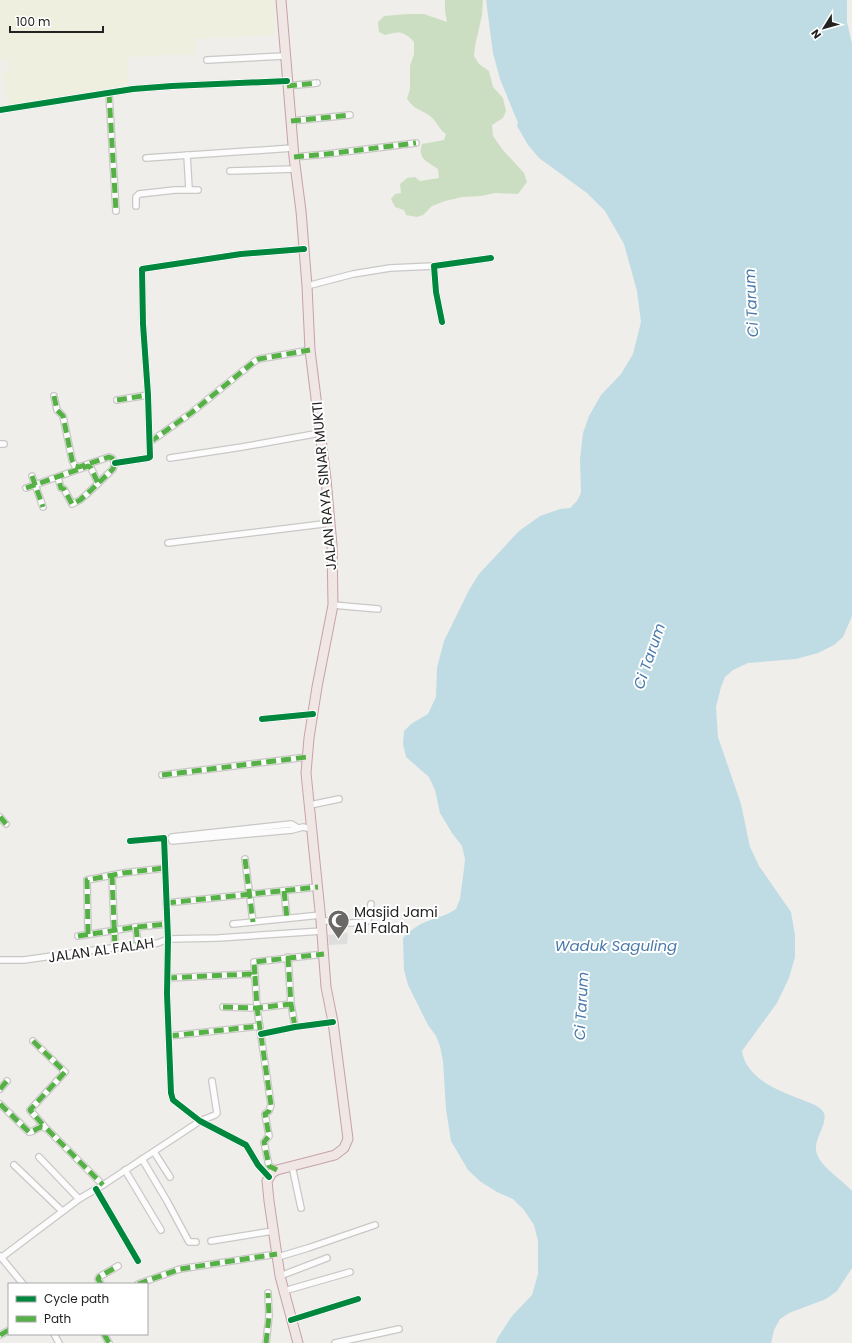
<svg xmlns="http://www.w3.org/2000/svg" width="852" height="1343" font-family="Poppins,sans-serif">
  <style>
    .religious { fill: #dededc }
    .farmland { fill: #efefdf }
    .forest { fill: #cbdec1 }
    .water { fill: #bfdbe3 }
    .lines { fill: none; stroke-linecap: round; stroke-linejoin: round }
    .minor-casing { stroke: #c9c8c7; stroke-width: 8 }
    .trunk-casing { stroke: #c5a2ac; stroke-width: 11 }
    .minor { stroke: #fdfcfc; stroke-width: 5.5 }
    .trunk { stroke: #f0e6e4; stroke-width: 9 }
    .quiet { stroke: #55b145; stroke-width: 5; stroke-dasharray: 10 5; stroke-linecap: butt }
    .cycleway-casing { stroke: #fff; stroke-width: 8 }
    .cycleway { stroke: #00873e; stroke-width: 6 }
    .labels { text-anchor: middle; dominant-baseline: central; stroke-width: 4; stroke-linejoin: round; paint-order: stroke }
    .street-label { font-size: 14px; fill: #222; stroke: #fff }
    .poi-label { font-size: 14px; fill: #222; stroke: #fff; text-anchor: start }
    .water-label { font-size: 15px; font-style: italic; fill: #4a7aab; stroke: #fff }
  </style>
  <rect width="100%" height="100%" fill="#f0eeeb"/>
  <!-- religious -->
  <polygon class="religious" points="348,933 347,944 329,945 328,935"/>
  <!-- farmland -->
  <polygon class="farmland" points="0,0 274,0 275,35 195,39 196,54 127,57 128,84 91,92 8,105 2,72 11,70 7,59 0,60"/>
  <!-- forest -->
  <path class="forest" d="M445,0H483L482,15L475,46L474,56L479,64L489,71L493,87L503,98L506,111L503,118L492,125L493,136L502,149L524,173L527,182L518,194L495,193L481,196L462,197L445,201L432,206L423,215L417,217L406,215L404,210L395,207L391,199L395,194L401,193L400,184L407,178L415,177L420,181L439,178L438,169C427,161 417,159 422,144L444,140L446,134C439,130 437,121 430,116C419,108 416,111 407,99L410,89V66L414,54V42C404,31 399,31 385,35L379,32L378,22L384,16L408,14H424L447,22L445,11Z"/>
  <!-- water -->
  <path class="water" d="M486,0H847V22L852,44V616L843,637L834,645L818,653L796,659L748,663L733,670L725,677L721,687L716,707L718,737L741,804L750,847L759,866L791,912L795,935V957L789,978L777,1003L742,1051C746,1078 777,1090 800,1099C807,1102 816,1104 822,1110C831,1120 814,1138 816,1150C818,1166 842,1179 852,1191V1268L837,1291L826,1299L789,1313L780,1319L774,1330L771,1343H496L497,1339L512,1316L532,1295L538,1274V1241L534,1225L524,1210L513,1199L497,1192L481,1182L468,1170L451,1141L446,1109L443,1061L440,1046L436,1036L428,1025L408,985L404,970L403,938C409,932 414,928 421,924C433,918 444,917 456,909L460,899L464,869L465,859L462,846L452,833L440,813L435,790L429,777L406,757L403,744L404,731L411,724L428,714L436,697L437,668L444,641L469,590L479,574L519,531L540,516L560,509L570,508L577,501L581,493L580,459L583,433L589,416L601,395L621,374L633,354L641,322L637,291L624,244L605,211L587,193L539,158L528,145L517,126L518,123L500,79L493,53Z"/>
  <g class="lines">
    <defs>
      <g id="minor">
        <polyline points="207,60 285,56"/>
        <polyline points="287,86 317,83"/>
        <polyline points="109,93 116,211"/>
        <polyline points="0,110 133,89 172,86 287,81"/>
        <polyline points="291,121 350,115"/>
        <polyline points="187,155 189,189"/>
        <polyline points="294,157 327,154 416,143"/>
        <polyline points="146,158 293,148"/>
        <polyline points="230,171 295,169"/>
        <polyline points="136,206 136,197 139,194 175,190 198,190"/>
        <polyline points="307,286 353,274 390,268 434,266"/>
        <polyline points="442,322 436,292 434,266 491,258"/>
        <polyline points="54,396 57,410 63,416 72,460 75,466 79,467 109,457 112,458 115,463 113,469 87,494 80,500 72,504 64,489 61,488 58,478"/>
        <polyline points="117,400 148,395"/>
        <polyline points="150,442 191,413 255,361 259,359 310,350"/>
        <polyline points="0,444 4,444"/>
        <polyline points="170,458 242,447 320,433"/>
        <polyline points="115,463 148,458 150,457 148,395 143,324 142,269 241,254 304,249"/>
        <polyline points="32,476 43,507"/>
        <polyline points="26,488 88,466 91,468 98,483"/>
        <polyline points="168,543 331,523"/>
        <polyline points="333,605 378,609"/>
        <polyline points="262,719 313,714"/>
        <polyline points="162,775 307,757"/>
        <polyline points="310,805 339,799"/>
        <polyline points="0,817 6,824"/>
        <polyline points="298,828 291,824 172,837 171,838 172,841 292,830 303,827 312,829"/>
        <polyline points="130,841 164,838 168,939 167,994 171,1093 173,1100 200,1121 246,1145 258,1165 269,1177"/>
        <polyline points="245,859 253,922"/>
        <polyline points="112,875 115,948"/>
        <polyline points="284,891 287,918"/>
        <polyline points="166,903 318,887"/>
        <polyline points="321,921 339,921 350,923 366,922 368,920 371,904"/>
        <polyline points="233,924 321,915"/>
        <polyline points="136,927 138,946"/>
        <polyline points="88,934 87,880 123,873 165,868"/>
        <polyline points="78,936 136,927 167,924"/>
        <polyline points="288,957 291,1004 295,1027"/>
        <polyline points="0,960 24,960 101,949 138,946 158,943 168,939 218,938 322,931"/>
        <polyline points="255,976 257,1008 271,1105 269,1111 265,1114 269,1136 264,1142 269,1166 277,1170"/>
        <polyline points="167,978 250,974 255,976 254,962 324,954"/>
        <polyline points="223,1007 257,1008 291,1004"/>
        <polyline points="261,1034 295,1027 333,1022"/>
        <polyline points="169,1036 260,1026"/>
        <polyline points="33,1041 65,1072 30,1110 44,1126"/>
        <polyline points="0,1089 7,1081"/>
        <path d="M0,1104L29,1132C36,1132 39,1123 47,1129L103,1185"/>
        <polyline points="154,1152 170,1177"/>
        <polyline points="39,1157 79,1199"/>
        <polyline points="142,1159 167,1201 189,1242 196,1242"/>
        <polyline points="14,1165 62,1211"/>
        <polyline points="292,1166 301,1208"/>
        <polyline points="125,1170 161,1230"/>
        <polyline points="96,1189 138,1261"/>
        <polyline points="211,1241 273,1231"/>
        <polyline points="0,1256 23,1284"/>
        <polyline points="2,1257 79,1199 103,1185 200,1121 215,1115 217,1113 212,1081"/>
        <polyline points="278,1257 308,1248 375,1225"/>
        <polyline points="280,1276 327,1258"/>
        <polyline points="101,1284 98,1279 99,1277 118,1266"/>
        <polyline points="138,1284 180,1269 277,1254"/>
        <polyline points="284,1291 350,1272"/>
        <polyline points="291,1320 358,1299"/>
        <polyline points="54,1334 59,1343"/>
        <polyline points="104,1334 109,1343"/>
        <polyline points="0,1335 9,1330"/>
        <polyline points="266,1343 269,1316 268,1293"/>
        <polyline points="335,1343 399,1329"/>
      </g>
      <polyline id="trunk" points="281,0 294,157 301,211 307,286 310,350 326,479 332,545 333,605 317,687 309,738 306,773 321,921 326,987 333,1022 348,1139 344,1148 335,1155 277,1170 272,1173 267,1181 269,1201 280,1276 298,1343"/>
    </defs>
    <!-- minor casing -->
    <use href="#minor" class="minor-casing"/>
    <!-- trunk casing -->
    <use href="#trunk" class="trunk-casing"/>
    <!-- minor -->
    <use href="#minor" class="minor"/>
    <!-- trunk -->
    <use href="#trunk" class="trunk"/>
    <!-- quiet -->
    <g class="quiet">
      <polyline points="287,86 317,83"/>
      <polyline points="109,93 116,211"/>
      <polyline points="291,121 350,115"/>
      <polyline points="294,157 327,154 416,143"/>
      <polyline points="54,396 57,410 63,416 72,460 75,466 79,467 109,457 112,458 115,463 113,469 87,494 80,500 72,504 64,489 61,488 58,478"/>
      <polyline points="117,400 148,395"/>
      <polyline points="150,442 191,413 255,361 259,359 310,350"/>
      <polyline points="32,476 43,507"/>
      <polyline points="26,488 88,466 91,468 98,483"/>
      <polyline points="162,775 307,757"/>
      <polyline points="0,817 6,824"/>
      <polyline points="245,859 253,922"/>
      <polyline points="112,875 115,948"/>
      <polyline points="284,891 287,918"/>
      <polyline points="166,903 318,887"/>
      <polyline points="136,927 138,946"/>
      <polyline points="88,934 87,880 123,873 165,868"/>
      <polyline points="78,936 136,927 167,924"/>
      <polyline points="288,957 291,1004 295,1027"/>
      <polyline points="255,976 257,1008 271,1105 269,1111 265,1114 269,1136 264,1142 269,1166 277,1170"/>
      <polyline points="167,978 250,974 255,976 254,962 324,954"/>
      <polyline points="223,1007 257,1008 291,1004"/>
      <polyline points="169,1036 260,1026"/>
      <polyline points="33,1041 65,1072 30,1110 44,1126"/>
      <polyline points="0,1089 7,1081"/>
      <path d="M0,1104L29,1132C36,1132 39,1123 47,1129L103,1185"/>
      <polyline points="101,1284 98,1279 99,1277 118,1266"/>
      <polyline points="138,1284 180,1269 277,1254"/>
      <polyline points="104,1334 109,1343"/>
      <polyline points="0,1335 9,1330"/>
      <polyline points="266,1343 269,1316 268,1293"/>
    </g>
    <defs>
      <g id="cycleway">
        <polyline points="0,110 133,89 172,86 287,81"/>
        <polyline points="442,322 436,292 434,266 491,258"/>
        <polyline points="115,463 148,458 150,457 148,395 143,324 142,269 241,254 304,249"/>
        <polyline points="262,719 313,714"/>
        <polyline points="130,841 164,838 168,939 167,994 171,1093 173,1100 200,1121 246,1145 258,1165 269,1177"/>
        <polyline points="261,1034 295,1027 333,1022"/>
        <polyline points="96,1189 138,1261"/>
        <polyline points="291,1320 358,1299"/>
      </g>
    </defs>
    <!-- cycleway casing -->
    <use href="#cycleway" class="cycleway-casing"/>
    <!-- cycleway -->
    <use href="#cycleway" class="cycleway"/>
  </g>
  <!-- icons -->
  <defs>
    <symbol id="mosque-pin" viewBox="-11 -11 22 30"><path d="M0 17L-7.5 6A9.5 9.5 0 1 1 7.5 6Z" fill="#6a6968" stroke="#fff"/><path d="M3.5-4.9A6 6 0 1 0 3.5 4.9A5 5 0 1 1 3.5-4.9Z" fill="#fff"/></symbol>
  </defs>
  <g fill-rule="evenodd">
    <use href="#mosque-pin" x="326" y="908" width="25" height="34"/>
  </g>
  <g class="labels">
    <!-- street labels -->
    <g class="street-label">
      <text transform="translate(324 486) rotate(-95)">JALAN RAYA SINAR MUKTI</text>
      <text transform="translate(101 950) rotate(-8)">JALAN AL FALAH</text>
    </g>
    <!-- poi labels -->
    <g class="poi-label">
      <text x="354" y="912">Masjid Jami<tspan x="354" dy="16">Al Falah</tspan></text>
    </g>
    <!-- water labels -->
    <g class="water-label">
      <text transform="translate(751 303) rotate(-93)">Ci Tarum</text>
      <text transform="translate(649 656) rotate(-71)">Ci Tarum</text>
      <text x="616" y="945">Waduk Saguling</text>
      <text transform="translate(581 1006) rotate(-87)">Ci Tarum</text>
    </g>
  </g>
  <!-- legend -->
  <rect x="8" y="1283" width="140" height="52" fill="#ffffff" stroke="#a7a7a7"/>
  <rect x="16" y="1296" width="20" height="6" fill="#00873e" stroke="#a7a7a7"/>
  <text x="44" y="1303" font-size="12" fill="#222222">Cycle path</text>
  <rect x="16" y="1316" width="20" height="6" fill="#55b145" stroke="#a7a7a7"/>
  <text x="44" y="1323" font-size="12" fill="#222222">Path</text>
  <!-- north arrow -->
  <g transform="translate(824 28) rotate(233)" stroke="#ffffff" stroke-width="3" paint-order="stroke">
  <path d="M0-3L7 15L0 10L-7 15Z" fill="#222222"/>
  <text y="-6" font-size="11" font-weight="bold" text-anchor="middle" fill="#222222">N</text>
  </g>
  <!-- scale -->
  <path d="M10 26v6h93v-6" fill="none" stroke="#222222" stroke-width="2"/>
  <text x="16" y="26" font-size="12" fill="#222222" stroke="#ffffff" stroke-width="3" paint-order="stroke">100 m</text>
</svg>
